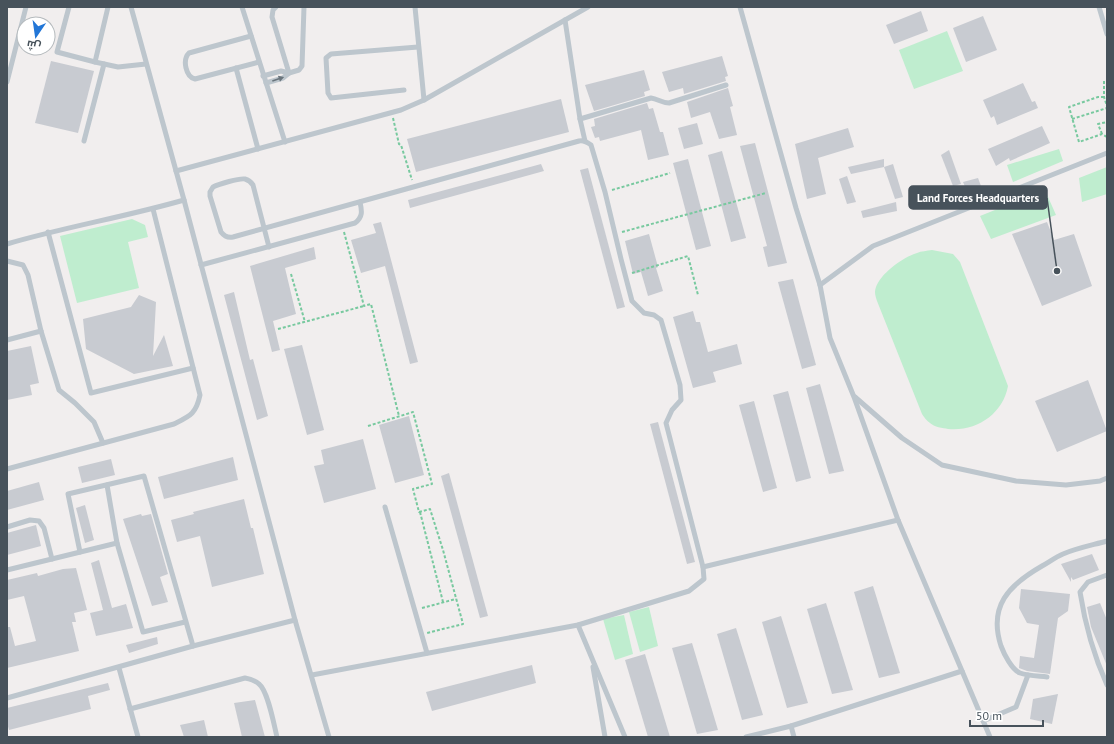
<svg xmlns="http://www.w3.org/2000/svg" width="1114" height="744" font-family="'PT Sans',Cairo,sans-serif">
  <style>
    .green { fill: #bfedcf }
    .building { fill: #c8cbd1 }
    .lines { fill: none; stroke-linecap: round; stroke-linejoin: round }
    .path { stroke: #78c99f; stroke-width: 2; stroke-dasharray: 3 2; stroke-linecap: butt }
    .lane { stroke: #bdc6cd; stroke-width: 5 }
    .oneway { fill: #6a757d }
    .leader { fill: none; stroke: #47525b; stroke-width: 1.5 }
    .callout-dot { fill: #47525b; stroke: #fff; stroke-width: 1.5 }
    .callout { fill: #47525b; stroke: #47525b; stroke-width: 1.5 }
    .callout-label { font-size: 11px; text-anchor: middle; font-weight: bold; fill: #fff }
  </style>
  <rect width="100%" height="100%" fill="#f1eeee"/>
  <!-- green -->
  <g class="green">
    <polygon points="947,31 963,71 914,89 899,50"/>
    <polygon points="1059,149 1063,161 1013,182 1007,165"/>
    <polygon points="1107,167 1107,194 1082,202 1079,178"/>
    <polygon points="1045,190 1056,215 991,239 980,216"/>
    <polygon points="132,219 145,225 148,237 128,242 139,288 77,303 60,236"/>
    <path d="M932,250L953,254L960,262L1008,386C1003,414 976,432 948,429C943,428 934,427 930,423C927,421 924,417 922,414L877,301C876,298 875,295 875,292C876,276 903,257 917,253C921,251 927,251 932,250Z"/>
    <polygon points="649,607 658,646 640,652 629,612"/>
    <polygon points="624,615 633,654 615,660 603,619"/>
  </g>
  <!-- building -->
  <g class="building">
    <polygon points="921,11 928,31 894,44 886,25"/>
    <polygon points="983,16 997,50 966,62 953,28"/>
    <polygon points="722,56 728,76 725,77 726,81 684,94 683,88 669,92 662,72"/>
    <polygon points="51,61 94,71 78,133 35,123"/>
    <polygon points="644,70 650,90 644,92 645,96 594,111 585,85"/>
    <polygon points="1023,83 1032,102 1035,101 1038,108 997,125 994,116 991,118 983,100"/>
    <polygon points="728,88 733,106 730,107 737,135 719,139 710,112 691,118 687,102"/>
    <polygon points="561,99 569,132 416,172 407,139"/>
    <polygon points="647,103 649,109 653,108 660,132 663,132 669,155 648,160 641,130 600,141 599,137 595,138 591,127 595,126 594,119"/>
    <polygon points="697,123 703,144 684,149 678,128"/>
    <polygon points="1042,126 1050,143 1010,161 1009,158 996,166 988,149"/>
    <polygon points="848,128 854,147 818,158 826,194 807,199 795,144"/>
    <polygon points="755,143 787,263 768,267 763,247 767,246 740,146"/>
    <polygon points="949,150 961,184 953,186 941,155"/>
    <polygon points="722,151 746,238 731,242 708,155"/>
    <polygon points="688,159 711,246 696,250 673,163"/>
    <polygon points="884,159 884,167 851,174 848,167"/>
    <polygon points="541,164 544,171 410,208 408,200"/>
    <polygon points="893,164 903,197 895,199 884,167"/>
    <polygon points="588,168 625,307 617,309 580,170"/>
    <polygon points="847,176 856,202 847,204 839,179"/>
    <polygon points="978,178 981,186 967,191 963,182"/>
    <polygon points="896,202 897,211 863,218 861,211"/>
    <polygon points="381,222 418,362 410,364 385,266 361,273 351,240 376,233 373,224"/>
    <polygon points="1047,222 1054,240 1074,234 1092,286 1042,306 1012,234"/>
    <polygon points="649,234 658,267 656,268 663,291 648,296 641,272 633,274 625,241"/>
    <polygon points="314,247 316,259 285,268 296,314 273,321 280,350 272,352 250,266"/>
    <polygon points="793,279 816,365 802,369 778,282"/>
    <polygon points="234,292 250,360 253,359 268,416 257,420 224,295"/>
    <polygon points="139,295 156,302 153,356 164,335 173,366 134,374 86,349 83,319 131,307"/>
    <polygon points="693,311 696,322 700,322 708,352 737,344 742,364 713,372 716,382 693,388 673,317"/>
    <polygon points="302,345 324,430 307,435 284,349"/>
    <polygon points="31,346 39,383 30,385 32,395 7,400 7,351"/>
    <polygon points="1088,380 1107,431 1057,452 1035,401"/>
    <polygon points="820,384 844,471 829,474 806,388"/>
    <polygon points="788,391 811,478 796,482 773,395"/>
    <polygon points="754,401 777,488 763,492 739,405"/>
    <polygon points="409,416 424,475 395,483 379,425"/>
    <polygon points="658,422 695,562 687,564 650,424"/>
    <polygon points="363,439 376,489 324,503 314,466 324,464 321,450"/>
    <polygon points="233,457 238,480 164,499 158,477"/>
    <polygon points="111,459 115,475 82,483 78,467"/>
    <polygon points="449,473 488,616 480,618 441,476"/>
    <polygon points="39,482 44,500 7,510 7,491"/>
    <polygon points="244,499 251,528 253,528 264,574 212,587 200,536 177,542 171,520 194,514 193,512"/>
    <polygon points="85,505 94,540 85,543 76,508"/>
    <polygon points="141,514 142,516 151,514 168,574 160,577 168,602 152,606 123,519"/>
    <polygon points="36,525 41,546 7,555 7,533"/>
    <polygon points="1092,554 1099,570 1073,580 1071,577 1071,582 1061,564"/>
    <polygon points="99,560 112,608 126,604 133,628 96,636 90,613 103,610 91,563"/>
    <polygon points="76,568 87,610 74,613 76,622 72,622 79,651 7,668 7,627 10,627 15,646 36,641 24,596 7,600 7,580 37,573 38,576 63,569"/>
    <polygon points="873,586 900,673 879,678 854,592"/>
    <polygon points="1021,589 1070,594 1068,611 1058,618 1050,674 1027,671 1019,668 1020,656 1034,658 1039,625 1027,623 1019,608"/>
    <polygon points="826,603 853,690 832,694 807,609"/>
    <polygon points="1100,603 1107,620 1107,666 1091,627 1087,607"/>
    <polygon points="781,616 808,703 787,708 762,622"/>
    <polygon points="736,628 763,715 742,720 717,634"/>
    <polygon points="157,637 158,644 129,653 126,645"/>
    <polygon points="692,643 718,730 697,734 672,648"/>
    <polygon points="645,654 670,737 648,737 625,660"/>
    <polygon points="532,665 536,683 432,711 426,692"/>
    <polygon points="108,683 110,690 88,696 91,709 9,730 7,723 7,708"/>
    <polygon points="1058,694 1052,724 1030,719 1033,699"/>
    <polygon points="255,700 265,737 242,737 234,703"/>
    <polygon points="204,720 208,737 184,737 180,725"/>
  </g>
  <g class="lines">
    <!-- path -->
    <g class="path">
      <polyline points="1104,81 1104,97 1107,106"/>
      <polyline points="1104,97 1098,97 1069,107 1079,142 1102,134 1107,137"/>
      <polyline points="393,118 399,144 401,145 412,180"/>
      <polyline points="1072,119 1107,108"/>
      <polyline points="1102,134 1098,124 1107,122"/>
      <polyline points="612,190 670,173"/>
      <polyline points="344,232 364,306 371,304 399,416"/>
      <polyline points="622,232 766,193"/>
      <polyline points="632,273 688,256 698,295"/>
      <polyline points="291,274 305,322"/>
      <polyline points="278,329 364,306"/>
      <polyline points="368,426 413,412 432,484 413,489 419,512 430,509 443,550 463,624 427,633"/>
      <polyline points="420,512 443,602"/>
      <polyline points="422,608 456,599"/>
    </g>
    <!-- lane -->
    <g class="lane">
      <polyline points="69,7 57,52 95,62 118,67 146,64"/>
      <polyline points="131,7 184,200 295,620 329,737"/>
      <polyline points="242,7 285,142"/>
      <polyline points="276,7 273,10 272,17 289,73"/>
      <polyline points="415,7 424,100"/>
      <polyline points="740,7 796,208 820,285 830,338 854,397 898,520 990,737"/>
      <polyline points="1099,7 1107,34"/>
      <polyline points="565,20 580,119 585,141"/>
      <path d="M251,36L189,53C182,60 186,77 195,79L259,62"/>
      <polyline points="95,62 108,7"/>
      <polyline points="236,68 258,149"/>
      <polyline points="263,76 281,71 289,73"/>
      <polyline points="7,82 26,7"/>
      <polyline points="266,83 283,78 289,73 299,70 302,66 304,7"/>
      <polyline points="404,90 331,98 328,93 326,58 331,54 418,47"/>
      <path d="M580,119L651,98C658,99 662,103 669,103L726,85"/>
      <polyline points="84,141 104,64"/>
      <polyline points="176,171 401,110 424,100 588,7"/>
      <polyline points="48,232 91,393 193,368"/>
      <path d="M7,244C65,227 125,217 184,200"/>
      <path d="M269,247L253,185C251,182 249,180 245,179C239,178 219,184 213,187L210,192V196L221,232C224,236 228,238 233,237C348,205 464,173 579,141C584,140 587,142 591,145L605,192L621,259L632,301L644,313L654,315L661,320L680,385L681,400L672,410L666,423L703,567L704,579L689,591L578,625L312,675"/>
      <polyline points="7,261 23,265 28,275 41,331 59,390 75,403 94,422 103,443"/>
      <path d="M201,265L355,223C363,217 362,211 360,202"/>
      <polyline points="820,285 873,246 1107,153"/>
      <polyline points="7,340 41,331"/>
      <polyline points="855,397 902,438 942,465 1016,481 1066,485 1100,481 1107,478"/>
      <path d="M7,469L174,424C190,416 196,414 200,395L153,209"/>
      <polyline points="107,485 117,543 143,632 185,622"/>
      <polyline points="385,507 427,653"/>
      <polyline points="7,527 30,520 39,521 44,528 52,559"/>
      <polyline points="80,552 68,494 144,476 193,646"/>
      <polyline points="703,567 898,520"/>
      <polyline points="7,570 117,543"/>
      <path d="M1107,575L1088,582L1080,592C1085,624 1094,656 1107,685"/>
      <polyline points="578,625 625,737"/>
      <polyline points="593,667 605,737"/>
      <polyline points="119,668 138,737"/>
      <path d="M1047,677C1038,676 1028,676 1020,673C1012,670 1004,654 1001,646C988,606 1009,585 1042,566C1049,562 1056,557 1063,554C1077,548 1093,545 1107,541"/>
      <polyline points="7,698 193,646 295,620"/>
      <path d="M130,709L245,678C250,679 255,680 259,684C268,691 274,725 277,737"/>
      <polyline points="983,721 1016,707 1028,675"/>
      <polyline points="791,726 794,737"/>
      <polyline points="746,737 791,726 962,671"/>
    </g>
  </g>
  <!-- one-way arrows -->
  <defs><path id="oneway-solid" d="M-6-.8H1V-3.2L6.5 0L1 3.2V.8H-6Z"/></defs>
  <use class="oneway" href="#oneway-solid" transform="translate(278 79) rotate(-19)"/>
  <!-- callouts -->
  <path class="leader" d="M1057 271L1047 198"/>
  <circle class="callout-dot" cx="1057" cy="271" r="4"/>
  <rect class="callout" x="909" y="186" width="138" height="23" rx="4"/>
  <g class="callout-label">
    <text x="978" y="202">Land Forces Headquarters</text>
  </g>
  <!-- border -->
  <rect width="1114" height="744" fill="none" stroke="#47525b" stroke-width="16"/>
  <!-- north arrow -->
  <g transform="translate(36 36) rotate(193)"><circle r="19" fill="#ffffff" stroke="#b5babd"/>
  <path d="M0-3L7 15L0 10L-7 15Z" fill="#2276d7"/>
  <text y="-6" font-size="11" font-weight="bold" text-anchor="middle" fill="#47525b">ش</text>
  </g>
  <!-- scale -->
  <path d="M970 720v6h73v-6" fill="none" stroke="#47525b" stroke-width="2"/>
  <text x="976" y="720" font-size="12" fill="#47525b" stroke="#ffffff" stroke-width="3" paint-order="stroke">50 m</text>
</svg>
